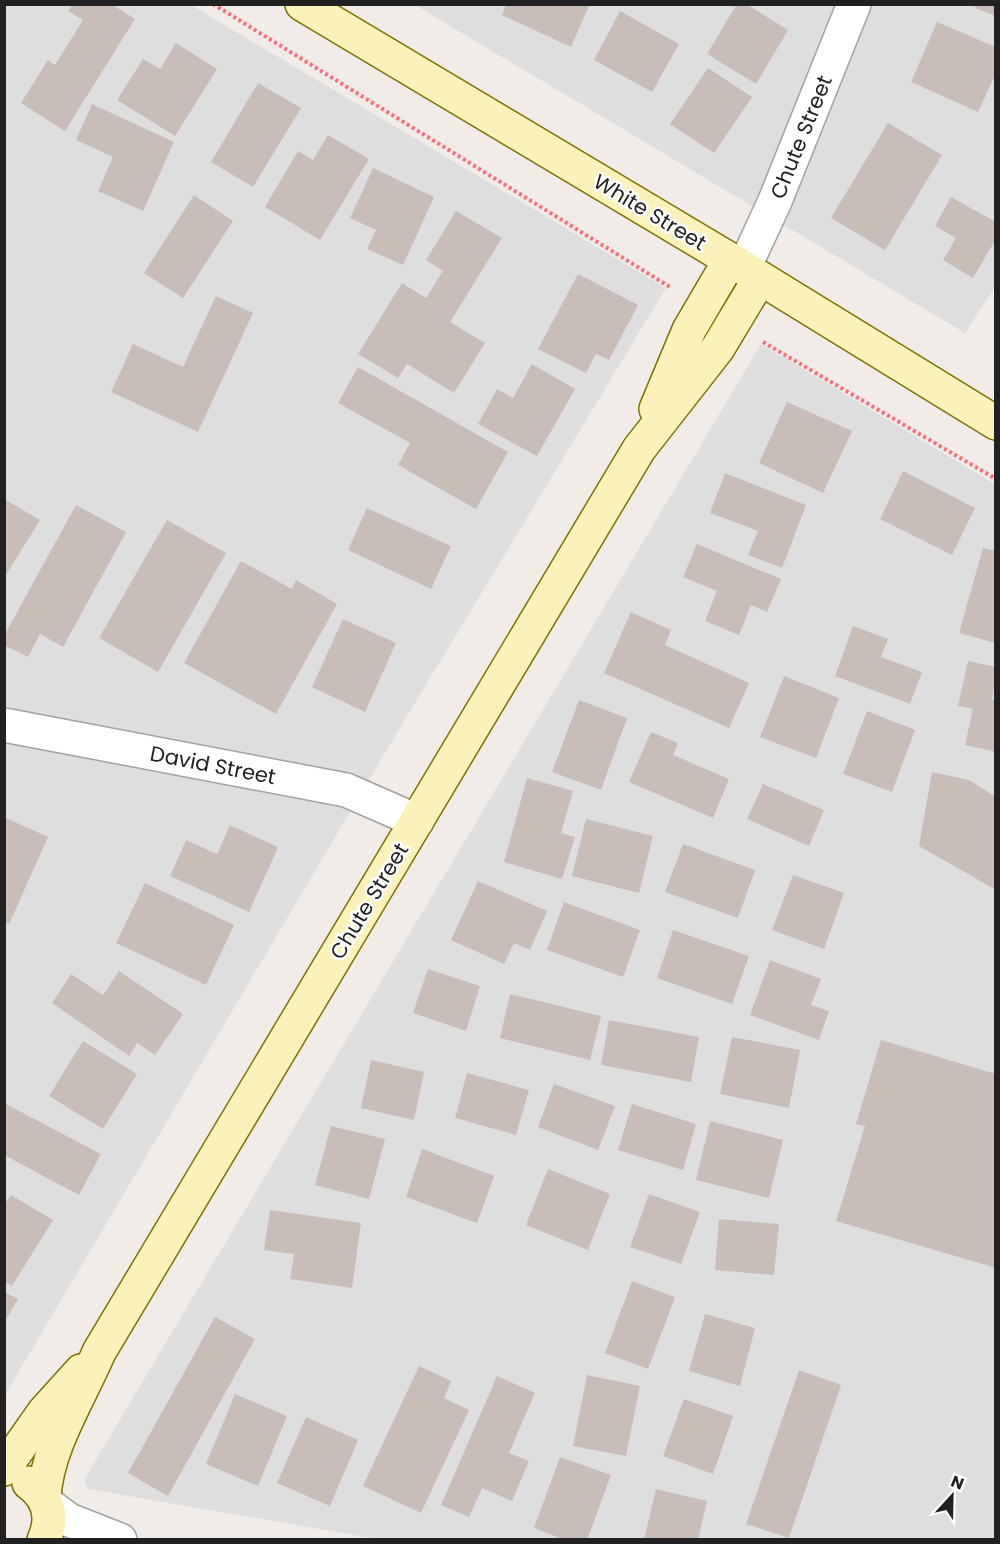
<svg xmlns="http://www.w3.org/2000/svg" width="1000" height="1544" font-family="Poppins,sans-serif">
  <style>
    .residential { fill: #dfdede }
    .building { fill: #c9bdba }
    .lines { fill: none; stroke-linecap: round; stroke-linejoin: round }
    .street-casing { stroke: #a2a2a2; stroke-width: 36 }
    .secondary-casing { stroke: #7d7303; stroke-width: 36 }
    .path { stroke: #fd6d79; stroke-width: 4; stroke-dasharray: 3 3; stroke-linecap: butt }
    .street { stroke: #fff; stroke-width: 33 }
    .secondary { stroke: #fbf2bb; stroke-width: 33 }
    .labels { text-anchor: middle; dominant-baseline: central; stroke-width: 5; stroke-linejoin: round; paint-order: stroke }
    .street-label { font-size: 21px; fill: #212121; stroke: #fff }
  </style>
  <rect width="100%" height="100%" fill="#f1ece7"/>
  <!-- residential -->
  <g class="residential">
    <polygon points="5,5 191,5 666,288 389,746 5,1395"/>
    <polygon points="415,5 995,5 995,287 965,333"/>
    <polygon points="761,344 995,484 995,1539 377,1539 88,1489 84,1480"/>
  </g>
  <!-- building -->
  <g class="building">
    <polygon points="73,4 111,4 135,19 65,131 21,103 48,60 55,65 83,20 68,11"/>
    <polygon points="506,4 590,4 571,47 502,15"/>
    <polygon points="737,4 746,4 788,30 756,84 707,54"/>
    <polygon points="976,4 996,4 996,16 975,8"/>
    <polygon points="620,11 679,44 652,92 594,60"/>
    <polygon points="937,22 996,47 996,73 978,112 911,82"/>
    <polygon points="176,43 217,69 175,136 117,100 143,59 160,69"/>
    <polygon points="708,68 752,97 714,153 670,124"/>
    <polygon points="258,83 301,108 253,187 211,162"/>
    <polygon points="92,104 174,142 143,211 98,191 113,157 76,140"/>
    <polygon points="888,123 942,155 885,250 831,218"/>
    <polygon points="328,135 369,159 320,240 265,207 298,151 313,160"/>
    <polygon points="373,168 434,197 403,265 367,249 376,230 350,218"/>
    <polygon points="194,195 233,221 183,298 144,273"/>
    <polygon points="951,197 996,222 996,239 973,278 943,260 956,238 935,226"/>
    <polygon points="456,211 502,238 450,322 485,343 454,393 407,364 398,378 358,354 402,283 426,298 443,271 426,260"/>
    <polygon points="578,274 638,305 609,360 596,354 586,373 538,349"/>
    <polygon points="216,296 253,313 198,432 111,392 133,344 183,367"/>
    <polygon points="532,364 575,389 537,456 478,424 497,389 513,398"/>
    <polygon points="358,367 508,452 476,509 398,465 410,443 338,403"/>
    <polygon points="787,402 852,431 823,493 759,463"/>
    <polygon points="903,471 975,508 952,555 880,519"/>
    <polygon points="725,473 806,505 782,568 748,555 758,531 710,513"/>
    <polygon points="4,499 40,520 4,578"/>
    <polygon points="76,505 126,532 63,647 40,634 28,657 4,645 4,636"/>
    <polygon points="367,508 451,546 431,589 348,550"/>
    <polygon points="167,520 226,553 158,672 99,638"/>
    <polygon points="697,544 781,579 767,612 751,605 739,635 705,621 717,591 683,577"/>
    <polygon points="983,548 996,551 996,643 959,633"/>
    <polygon points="241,561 292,589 296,580 337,604 276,714 184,663"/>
    <polygon points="631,612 671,630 665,645 749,683 729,728 604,673"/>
    <polygon points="343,619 396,643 365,712 312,687"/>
    <polygon points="853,626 888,639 881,657 922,672 910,704 835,676"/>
    <polygon points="968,661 996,667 992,700 996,700 996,752 965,745 973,709 958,706"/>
    <polygon points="784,676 839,698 816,758 760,737"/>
    <polygon points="579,700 627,718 601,790 552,772"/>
    <polygon points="867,711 915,730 892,792 843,774"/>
    <polygon points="651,732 678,743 673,755 729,779 713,818 629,782"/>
    <polygon points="932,772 969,780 996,797 996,890 919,846"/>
    <polygon points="527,778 573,791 561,833 575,837 562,879 504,862"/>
    <polygon points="763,784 824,810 809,846 747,819"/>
    <polygon points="4,817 48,837 9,924 4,922"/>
    <polygon points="586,819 653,836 639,893 572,876"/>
    <polygon points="230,825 278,847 249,912 170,876 186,840 217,854"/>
    <polygon points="683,844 755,870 738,918 665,892"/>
    <polygon points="793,875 844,893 824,949 772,930"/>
    <polygon points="478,881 547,911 530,950 514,943 504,964 451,940"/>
    <polygon points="145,883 234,925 206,985 116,943"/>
    <polygon points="564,902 640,930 623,977 547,950"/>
    <polygon points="673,930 749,956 732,1004 657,978"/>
    <polygon points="770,960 821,979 811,1005 829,1011 819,1040 750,1015"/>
    <polygon points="428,969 480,986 466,1031 413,1013"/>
    <polygon points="119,971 183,1014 155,1055 137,1043 129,1056 52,1003 71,974 103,995"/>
    <polygon points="510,994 601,1016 590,1060 500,1038"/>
    <polygon points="609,1020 699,1037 691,1082 601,1065"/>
    <polygon points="732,1037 800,1050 789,1108 720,1094"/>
    <polygon points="881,1040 996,1074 996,1268 836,1221 865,1126 856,1124"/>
    <polygon points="83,1041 137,1074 103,1129 49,1096"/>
    <polygon points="371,1060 424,1072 414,1120 361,1108"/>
    <polygon points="467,1073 529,1090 516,1135 455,1118"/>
    <polygon points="554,1084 615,1106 598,1150 538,1127"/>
    <polygon points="4,1103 101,1154 79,1195 4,1155"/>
    <polygon points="632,1104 696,1124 683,1170 618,1150"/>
    <polygon points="710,1121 783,1140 769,1198 696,1180"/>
    <polygon points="331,1126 385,1139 369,1199 315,1185"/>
    <polygon points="422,1149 494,1176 477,1223 406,1197"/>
    <polygon points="548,1169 610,1194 588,1250 526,1225"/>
    <polygon points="649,1194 700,1212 681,1264 630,1247"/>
    <polygon points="11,1195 53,1220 12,1286 4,1281 4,1205"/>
    <polygon points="270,1210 361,1223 352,1288 290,1279 294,1254 264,1250"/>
    <polygon points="719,1219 779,1224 774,1275 715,1270"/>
    <polygon points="632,1281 675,1297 648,1369 605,1353"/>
    <polygon points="4,1292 18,1299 4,1323"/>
    <polygon points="705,1314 755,1328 740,1386 689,1371"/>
    <polygon points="215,1317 255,1339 168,1496 128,1473"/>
    <polygon points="419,1366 451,1381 444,1398 469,1410 421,1513 363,1486"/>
    <polygon points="799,1370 841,1385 789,1538 746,1524"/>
    <polygon points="587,1375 640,1386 626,1456 573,1446"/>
    <polygon points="497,1376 535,1393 509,1453 529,1461 512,1501 482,1488 469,1517 441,1505"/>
    <polygon points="235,1394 287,1416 258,1486 206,1464"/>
    <polygon points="684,1399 733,1416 713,1474 663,1456"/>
    <polygon points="306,1417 358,1440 330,1506 277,1483"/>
    <polygon points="560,1457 611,1475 587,1540 565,1540 534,1528"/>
    <polygon points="656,1489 707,1501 698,1540 644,1540"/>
  </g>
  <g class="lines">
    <defs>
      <g id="street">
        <polyline points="744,268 775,201 854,4"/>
        <polyline points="4,725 346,790 417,821"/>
        <polyline points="46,1503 69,1520 120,1540"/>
      </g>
      <g id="secondary">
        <polyline points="302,4 744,268 996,423"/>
        <polyline points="656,409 689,330 730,260"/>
        <polyline points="4,1469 44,1412 81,1371"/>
        <path d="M29,1483C49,1497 54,1518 44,1540"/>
        <path d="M44,1498C46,1449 79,1399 99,1352L639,449L718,348L760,278"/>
      </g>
    </defs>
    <!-- street casing -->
    <use href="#street" class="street-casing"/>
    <!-- secondary casing -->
    <use href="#secondary" class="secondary-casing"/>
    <!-- path -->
    <g class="path">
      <polyline points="213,4 670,287"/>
      <polyline points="763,342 996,479"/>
    </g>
    <!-- street -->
    <use href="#street" class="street"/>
    <!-- secondary -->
    <use href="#secondary" class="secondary"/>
  </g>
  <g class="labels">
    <!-- street labels -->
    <g class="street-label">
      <text transform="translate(801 137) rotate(-68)">Chute Street</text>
      <text transform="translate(650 212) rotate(31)">White Street</text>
      <text transform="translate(213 765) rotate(11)">David Street</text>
      <text transform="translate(369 901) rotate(-59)">Chute Street</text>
    </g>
  </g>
  <!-- border -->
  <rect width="1000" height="1544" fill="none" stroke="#212121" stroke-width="12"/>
  <!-- north arrow -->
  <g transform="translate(952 1496) rotate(22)" stroke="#ffffff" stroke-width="4.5" paint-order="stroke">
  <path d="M0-4.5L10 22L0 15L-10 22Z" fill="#212121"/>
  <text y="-9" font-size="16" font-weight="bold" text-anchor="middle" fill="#212121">N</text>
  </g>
</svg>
